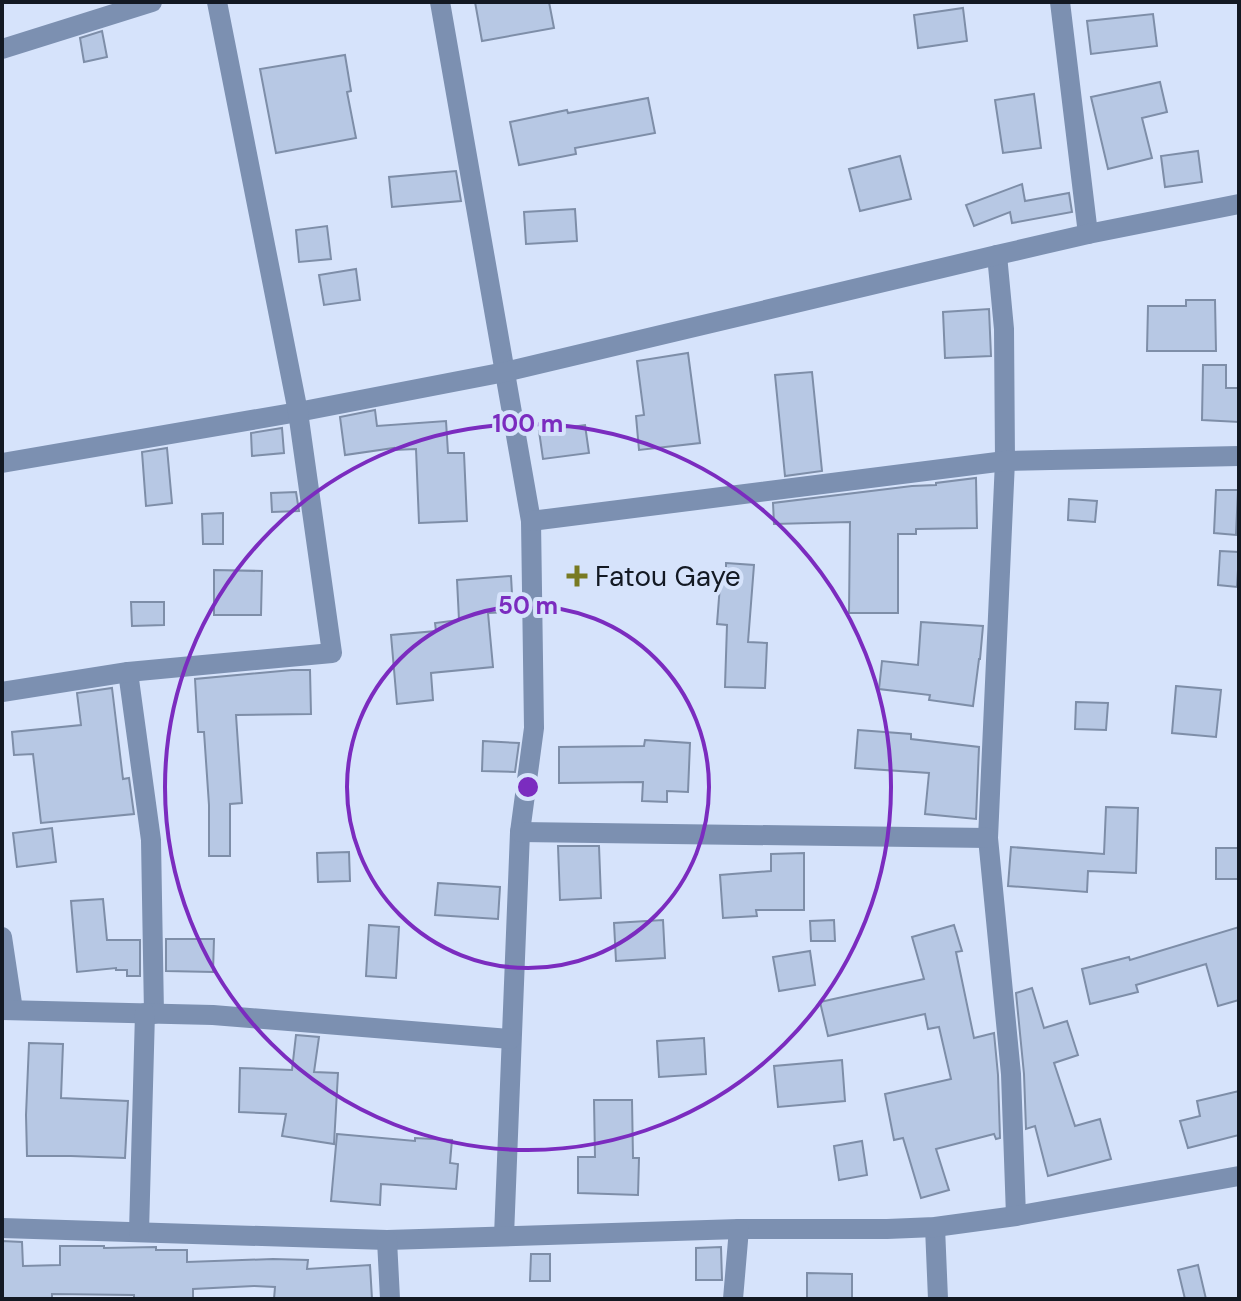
<svg xmlns="http://www.w3.org/2000/svg" width="1241" height="1301" font-family="'DM Sans',sans-serif">
  <style>
    .building { fill: #b7c8e4; stroke: #7e8ea8; stroke-width: 2 }
    .lines { fill: none; stroke-linecap: round; stroke-linejoin: round }
    .minor { stroke: #7c90b1; stroke-width: 20 }
    .ring { fill: none; stroke: #7b2cbf; stroke-width: 4 }
    .poi-dot { fill: #787a22; stroke: #d6e3fb; stroke-width: 3 }
    .labels { text-anchor: middle; dominant-baseline: central; stroke-width: 8; stroke-linejoin: round; paint-order: stroke }
    .poi-label { font-size: 28px; fill: #131923; stroke: #d6e3fb; text-anchor: start }
    .centre { fill: #7b2cbf; stroke: #d6e3fb; stroke-width: 4 }
    .ring-label { font-size: 24px; text-anchor: middle; font-weight: bold; fill: #7b2cbf; stroke: #d6e3fb; stroke-width: 8; stroke-linejoin: round; paint-order: stroke }
  </style>
  <rect width="100%" height="100%" fill="#d6e3fb"/>
  <!-- building -->
  <g class="building">
    <polygon points="475,2 549,2 554,28 482,41"/>
    <polygon points="963,8 967,41 918,48 914,15"/>
    <polygon points="1153,14 1157,46 1091,54 1087,21"/>
    <polygon points="102,31 107,57 84,62 80,38"/>
    <polygon points="345,55 351,91 347,92 356,138 276,153 260,69"/>
    <polygon points="1160,82 1167,112 1142,118 1152,158 1108,169 1091,97"/>
    <polygon points="1034,94 1041,148 1003,153 995,100"/>
    <polygon points="648,98 655,133 575,148 576,154 519,165 510,122 567,110 568,113"/>
    <polygon points="1198,151 1202,182 1165,187 1161,156"/>
    <polygon points="900,156 911,199 860,211 849,169"/>
    <polygon points="456,171 461,201 392,207 389,177"/>
    <polygon points="1022,184 1025,201 1069,193 1072,212 1012,223 1010,212 974,226 966,205"/>
    <polygon points="575,209 577,241 526,244 524,212"/>
    <polygon points="327,226 331,259 299,262 296,230"/>
    <polygon points="356,269 360,300 324,305 319,275"/>
    <polygon points="1186,300 1215,300 1216,351 1147,351 1148,306 1186,306"/>
    <polygon points="989,309 991,356 945,358 943,312"/>
    <polygon points="688,353 700,443 639,450 636,416 644,415 637,361"/>
    <polygon points="1203,365 1226,365 1226,388 1239,388 1239,422 1202,420"/>
    <polygon points="812,372 822,471 785,476 775,375"/>
    <polygon points="375,410 377,426 446,421 448,453 464,453 467,521 419,523 416,449 394,450 394,448 345,455 340,417"/>
    <polygon points="585,425 589,453 543,459 539,431"/>
    <polygon points="282,428 284,453 252,456 251,433"/>
    <polygon points="167,448 172,503 146,506 142,452"/>
    <polygon points="976,478 977,528 916,529 916,534 898,534 898,613 849,613 850,522 774,524 773,503 912,486 936,485 936,483"/>
    <polygon points="1216,490 1238,490 1236,535 1214,533"/>
    <polygon points="296,492 299,511 272,512 271,493"/>
    <polygon points="1069,499 1097,501 1095,522 1068,520"/>
    <polygon points="223,513 223,544 203,544 202,514"/>
    <polygon points="1220,551 1239,552 1237,587 1218,585"/>
    <polygon points="726,563 754,565 748,642 767,643 765,688 725,687 727,625 717,624 721,572 726,572"/>
    <polygon points="214,570 262,571 261,615 214,615"/>
    <polygon points="511,576 513,612 488,613 493,667 431,673 433,700 397,704 391,635 436,631 435,623 459,620 457,580"/>
    <polygon points="131,602 164,602 164,625 132,626"/>
    <polygon points="921,622 983,626 980,659 979,659 973,706 929,700 930,695 879,689 882,661 918,665"/>
    <polygon points="292,670 310,670 311,714 236,715 242,803 230,804 230,856 209,856 209,805 204,732 198,732 195,679"/>
    <polygon points="1176,686 1221,690 1216,737 1172,733"/>
    <polygon points="112,688 123,779 129,778 134,814 41,823 33,754 14,755 12,732 81,725 77,693"/>
    <polygon points="1076,702 1108,703 1106,730 1075,729"/>
    <polygon points="858,730 911,734 911,739 979,747 976,819 925,814 929,773 855,768"/>
    <polygon points="645,740 690,743 688,792 667,791 667,802 642,801 643,782 559,783 559,747 644,746"/>
    <polygon points="483,741 519,743 515,772 482,771"/>
    <polygon points="1106,807 1138,808 1136,873 1088,871 1087,892 1008,886 1011,847 1104,854"/>
    <polygon points="52,828 56,862 17,867 13,833"/>
    <polygon points="558,846 599,846 601,898 560,900"/>
    <rect x="1216" y="848" width="23" height="31"/>
    <polygon points="349,852 350,881 318,882 317,853"/>
    <polygon points="804,853 804,910 756,910 757,916 723,918 720,875 771,871 771,854"/>
    <polygon points="438,883 500,887 498,919 435,915"/>
    <polygon points="103,899 107,940 140,940 140,976 127,976 127,970 116,970 116,968 77,972 71,901"/>
    <polygon points="663,920 665,958 616,961 614,923"/>
    <polygon points="834,920 835,941 811,941 810,921"/>
    <polygon points="369,925 399,927 396,978 366,976"/>
    <polygon points="954,925 962,951 956,952 974,1038 994,1033 998,1075 1000,1138 996,1139 994,1134 936,1149 949,1190 921,1198 903,1138 894,1140 885,1094 951,1079 939,1027 928,1029 925,1014 828,1036 820,1002 924,979 912,937"/>
    <polygon points="1239,927 1239,1000 1218,1006 1206,964 1136,985 1138,992 1090,1004 1082,969 1129,957 1130,960"/>
    <polygon points="166,939 214,939 213,972 166,971"/>
    <polygon points="810,951 815,985 779,991 773,957"/>
    <polygon points="1032,988 1044,1028 1067,1021 1078,1055 1054,1063 1075,1126 1100,1119 1111,1159 1048,1176 1035,1126 1026,1129 1024,1074 1016,993"/>
    <polygon points="296,1035 319,1037 314,1072 338,1073 334,1144 282,1136 286,1114 239,1112 240,1068 292,1070"/>
    <polygon points="704,1038 706,1074 659,1077 657,1041"/>
    <polygon points="29,1043 63,1044 61,1098 128,1101 125,1158 71,1156 27,1156 26,1115"/>
    <polygon points="842,1060 845,1101 778,1107 774,1066"/>
    <polygon points="1239,1091 1239,1135 1188,1148 1180,1121 1200,1116 1197,1101"/>
    <polygon points="594,1100 632,1100 633,1158 639,1158 638,1195 578,1193 578,1157 595,1157"/>
    <polygon points="337,1134 415,1141 415,1138 452,1140 450,1163 458,1164 456,1189 381,1184 380,1205 331,1201"/>
    <polygon points="862,1141 867,1175 839,1180 834,1146"/>
    <polygon points="2,1241 22,1242 23,1266 60,1265 60,1246 104,1246 104,1248 156,1247 156,1250 187,1250 187,1262 273,1259 308,1260 307,1269 370,1265 372,1299 274,1299 275,1287 254,1286 193,1289 193,1298 134,1298 134,1295 52,1294 52,1299 2,1299"/>
    <polygon points="721,1247 722,1280 696,1280 696,1248"/>
    <polygon points="531,1254 550,1254 550,1281 530,1281"/>
    <polygon points="1198,1265 1206,1299 1185,1299 1178,1270"/>
    <polygon points="807,1273 852,1274 852,1299 807,1299"/>
  </g>
  <g class="lines">
    <!-- minor -->
    <g class="minor">
      <polyline points="440,2 531,521 534,728 520,832 504,1236"/>
      <polyline points="1060,2 1088,234"/>
      <polyline points="2,49 152,2"/>
      <polyline points="997,255 1004,329 1005,461 988,838 1011,1074 1016,1216"/>
      <polyline points="2,463 298,412 505,372 997,255 1088,234 1239,204"/>
      <polyline points="531,521 1005,461 1239,456"/>
      <polyline points="128,672 151,840 154,1014"/>
      <polyline points="2,692 128,672 332,653 298,412 217,2"/>
      <polyline points="520,832 988,838"/>
      <polyline points="2,937 13,1010"/>
      <polyline points="2,1010 213,1015 511,1039"/>
      <polyline points="935,1227 938,1299"/>
      <polyline points="2,1228 387,1240 739,1229 887,1229 935,1227 1016,1216 1239,1176"/>
      <polyline points="139,1232 145,1013"/>
      <polyline points="387,1240 390,1299"/>
      <polyline points="733,1299 739,1229"/>
    </g>
  </g>
  <!-- distance rings -->
  <g class="ring">
    <circle cx="528" cy="787" r="181"/>
    <circle cx="528" cy="787" r="363"/>
  </g>
  <!-- markers -->
  <path class="poi-dot" d="M573 564h8v8h8v8h-8v8h-8v-8h-8v-8h8z"/>
  <g class="labels">
    <!-- poi labels -->
    <g class="poi-label">
      <text x="595" y="576">Fatou Gaye</text>
    </g>
  </g>
  <circle cx="528" cy="787" r="12" class="centre"/>
  <g class="ring-label">
    <text x="528" y="432">100 m</text>
    <text x="528" y="614">50 m</text>
  </g>
  <!-- border -->
  <rect width="1241" height="1301" fill="none" stroke="#131923" stroke-width="8"/>
</svg>
